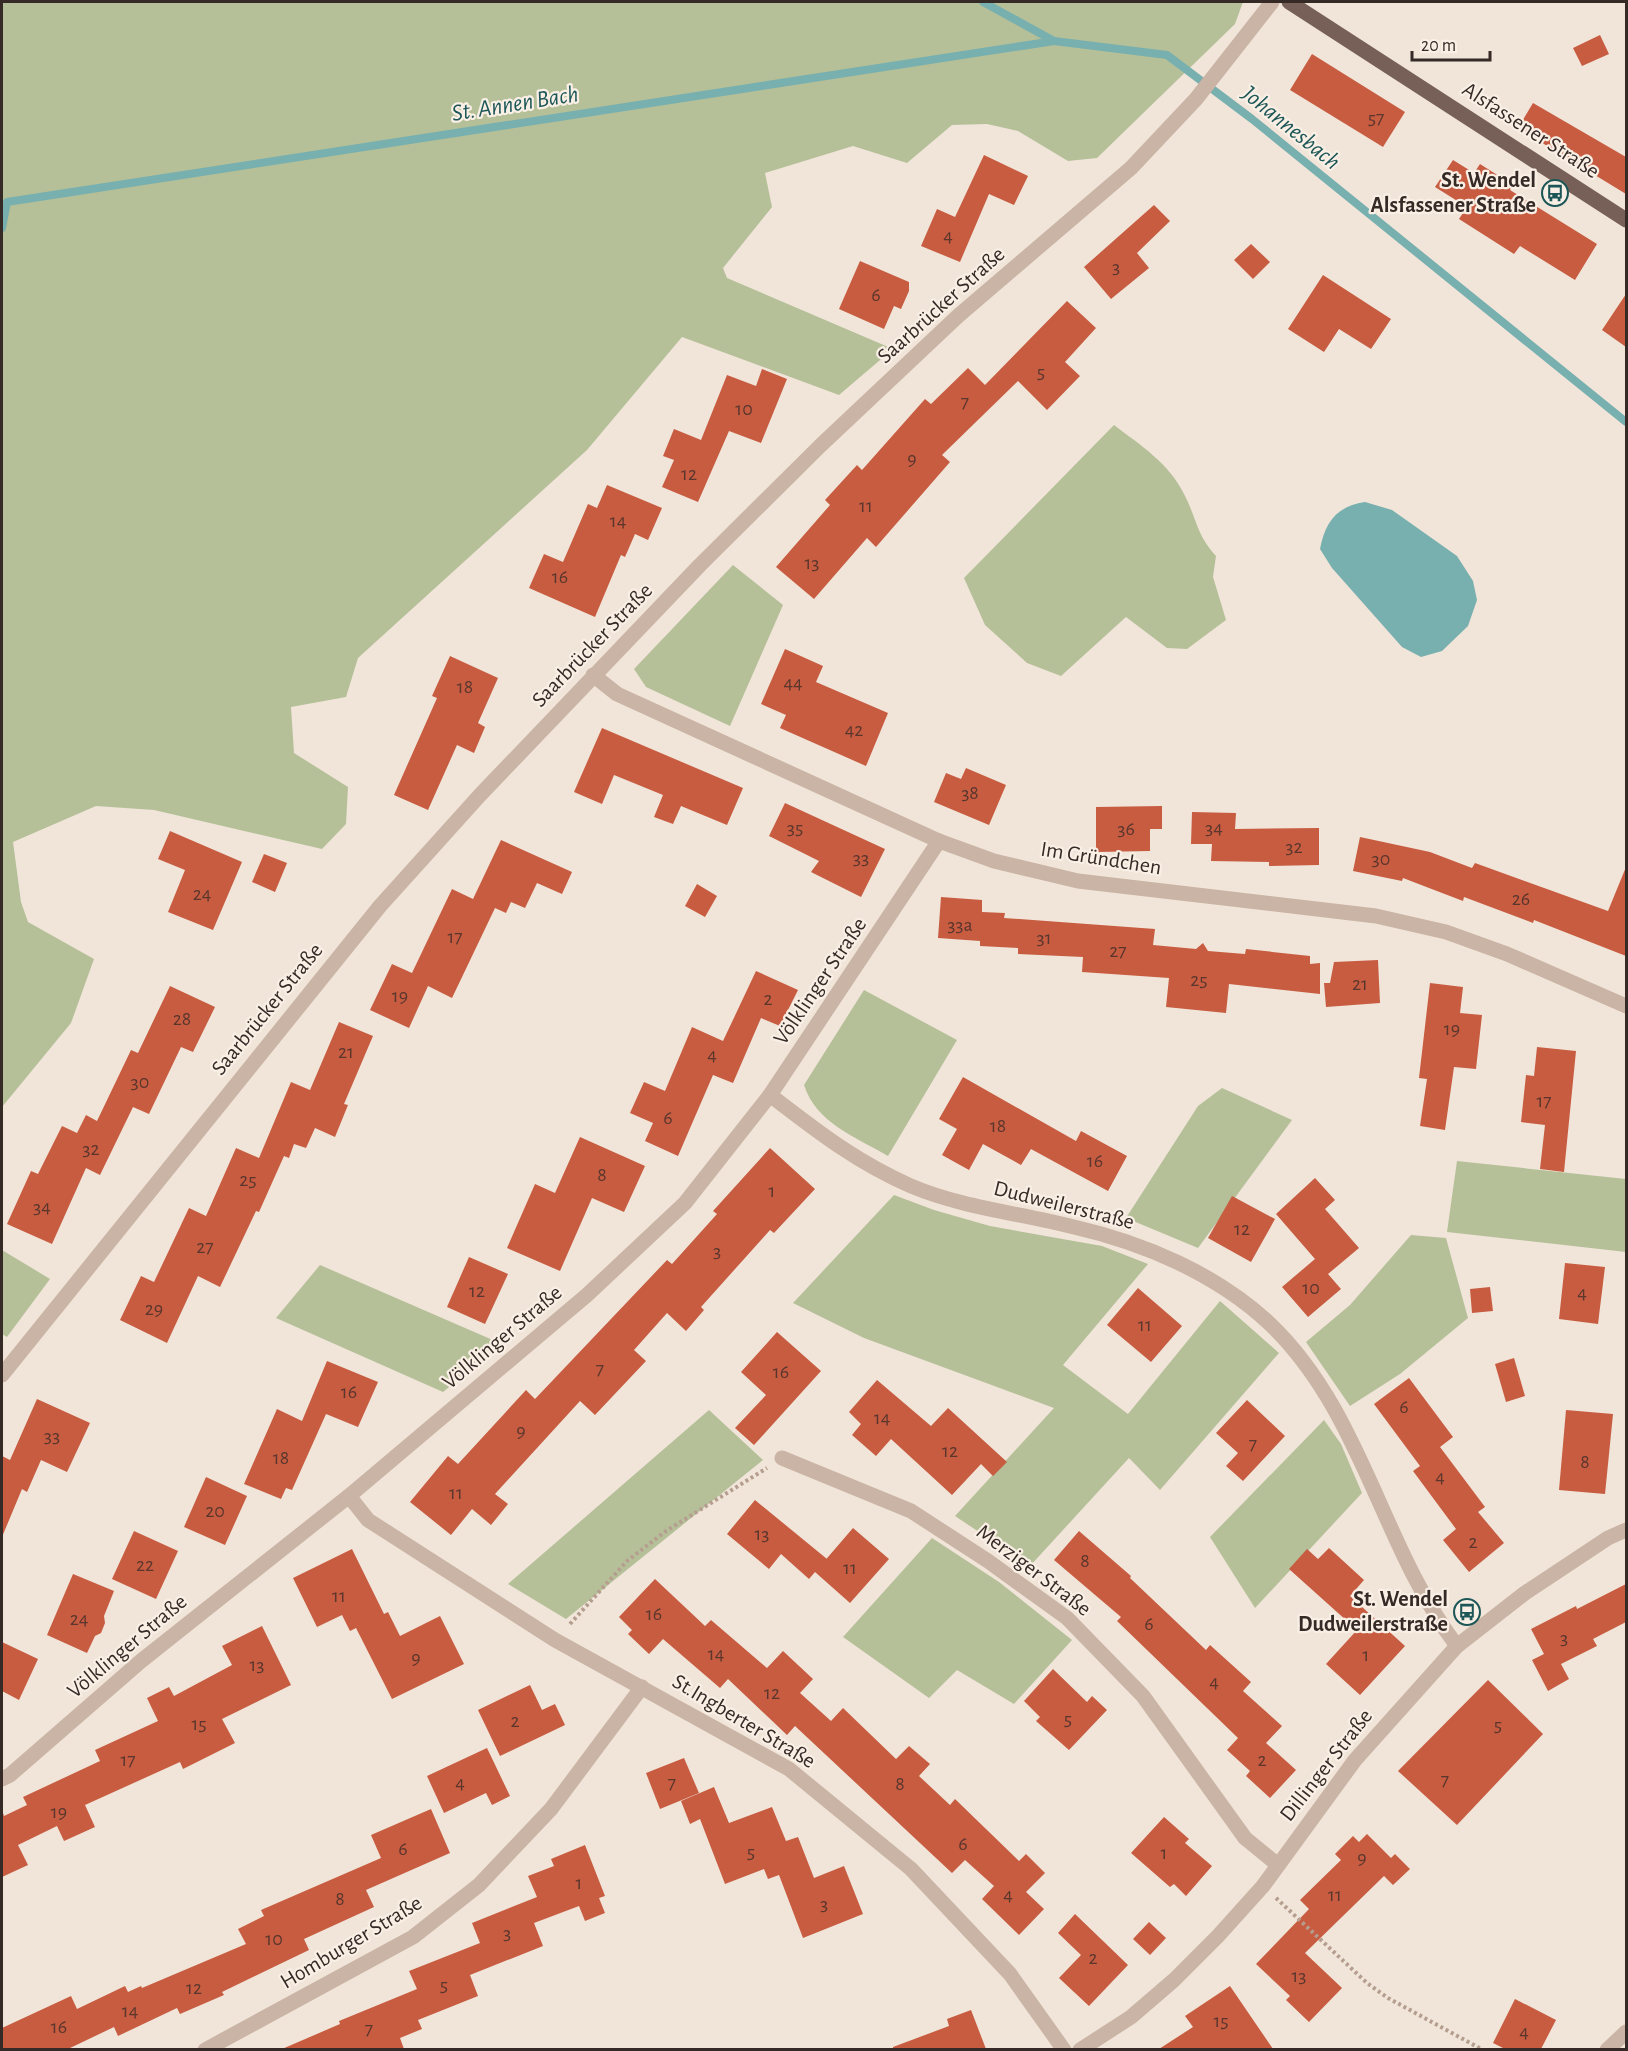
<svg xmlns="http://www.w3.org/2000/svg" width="1628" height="2051" font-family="'Alegreya Sans',sans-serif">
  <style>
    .green { fill: #b5c099 }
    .water { fill: #78afaf }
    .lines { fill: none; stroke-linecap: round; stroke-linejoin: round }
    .stream { stroke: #78afaf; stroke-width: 8 }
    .building { fill: #c75c41 }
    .path { stroke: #b59e8f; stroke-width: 4; stroke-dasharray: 3 3; stroke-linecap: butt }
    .minor { stroke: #cab4a5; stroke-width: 15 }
    .major { stroke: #776057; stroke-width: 15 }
    .labels { text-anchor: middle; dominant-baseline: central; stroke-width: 4.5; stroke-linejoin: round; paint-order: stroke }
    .number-label { font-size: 20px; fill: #5a362d }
    .street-label { font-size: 22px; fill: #352a26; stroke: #f9efe5 }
    .poi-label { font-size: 22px; font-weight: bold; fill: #352a26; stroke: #f9efe5; text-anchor: end }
    .water-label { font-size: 24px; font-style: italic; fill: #1c5657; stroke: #f9efe5 }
  </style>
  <rect width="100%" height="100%" fill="#f1e5d9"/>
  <!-- green -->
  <g class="green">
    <polygon points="2,2 1243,2 1235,24 1097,158 1068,161 1018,131 987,124 952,125 907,163 853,146 765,173 772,207 723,268 727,278 893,349 839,395 682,337 587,450 358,658 346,697 291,707 294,753 348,787 346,824 322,849 154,810 96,806 13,842 21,902 28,922 94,959 71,1023 2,1107"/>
    <path d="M1114,425C1140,445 1169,463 1184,494C1197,519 1196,534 1216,556L1213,577L1226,620L1187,649L1167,648L1126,617L1061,676L1027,663L985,625L964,578Z"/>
    <polygon points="733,565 783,605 730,726 646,687 634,669"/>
    <path d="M864,990L957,1040L888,1156C856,1137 816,1123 804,1085Z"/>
    <polygon points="1222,1088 1292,1120 1198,1248 1126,1218 1198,1106"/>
    <polygon points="1457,1161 1626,1179 1626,1252 1447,1232"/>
    <polygon points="894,1195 934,1210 990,1226 1102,1246 1148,1264 1063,1365 1128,1414 1220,1301 1279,1353 1160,1490 1129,1458 1030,1566 955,1516 1054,1408 864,1338 793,1303"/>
    <polygon points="1411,1235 1446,1238 1468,1318 1400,1374 1350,1406 1306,1342 1350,1305"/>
    <polygon points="2,1250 50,1279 7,1337 2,1334"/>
    <polygon points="320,1265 502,1344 443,1392 276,1318"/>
    <polygon points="709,1410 763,1460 566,1619 508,1584"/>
    <polygon points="1324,1420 1341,1444 1362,1493 1255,1608 1210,1537"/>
    <polygon points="932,1538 999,1582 1072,1640 1014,1704 957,1670 929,1698 843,1637"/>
  </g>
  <!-- water -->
  <path class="water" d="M1365,502L1392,510L1457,556L1473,581L1477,600L1468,626L1442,651L1421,657L1402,647L1332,568L1320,549C1325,522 1337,506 1365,502Z"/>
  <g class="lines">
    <!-- stream -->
    <g class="stream">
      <polyline points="983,2 1054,41 1167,55 1252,119 1626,422"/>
      <polyline points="2,228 7,202 1054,41"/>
    </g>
  </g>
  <!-- building -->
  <g class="building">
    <polygon points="1600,35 1609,54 1582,66 1573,48"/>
    <polygon points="1312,54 1405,112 1383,147 1290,90"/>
    <polygon points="1533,103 1626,157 1626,194 1518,128"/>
    <polygon points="984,155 1028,176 1014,205 989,194 960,262 921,246 937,209 955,217"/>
    <polygon points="1453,160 1474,173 1480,164 1513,185 1510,190 1597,244 1575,280 1520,246 1514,254 1459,219 1467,207 1435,187"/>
    <polygon points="1154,205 1170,221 1137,253 1149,268 1111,299 1084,267"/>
    <polygon points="1251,244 1270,262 1253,279 1234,260"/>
    <polygon points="860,261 909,282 909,291 901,309 894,306 884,329 839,309"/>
    <polygon points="1323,275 1391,319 1371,349 1339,329 1324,352 1288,329"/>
    <polygon points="1626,294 1626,347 1602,330"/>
    <polygon points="1067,301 1096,328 1065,362 1080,376 1047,410 1018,381 942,455 950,462 876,547 867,538 814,599 776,567 830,505 825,500 857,465 862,470 925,399 931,404 968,368 985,385"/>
    <polygon points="762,369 787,379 761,443 729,431 698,502 662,487 674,460 663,456 674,429 701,440 727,375 756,386"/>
    <polygon points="607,485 662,508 648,540 635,534 625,557 621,555 595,617 529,588 544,554 563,562 588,504 597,508"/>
    <polygon points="785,649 823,666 816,682 888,713 866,766 780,728 786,715 761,704"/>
    <polygon points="450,656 498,678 478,723 485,727 474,753 457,745 428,810 394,795 437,698 432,696"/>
    <polygon points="602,728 743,788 727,825 681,806 673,824 654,817 663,795 614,775 602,804 574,792"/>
    <polygon points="966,768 1006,785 989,825 934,802 946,773 961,779"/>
    <polygon points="785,803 885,849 861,897 811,872 819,861 769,836"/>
    <polygon points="1162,806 1162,829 1150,829 1150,851 1096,852 1096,807"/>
    <polygon points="1192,812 1236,813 1235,829 1319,828 1319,865 1269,866 1269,862 1211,861 1212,844 1191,844"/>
    <polygon points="170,831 242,862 213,930 168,912 185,870 158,859"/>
    <polygon points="1360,837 1430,852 1472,868 1475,863 1608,911 1626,867 1626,956 1534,920 1533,923 1464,897 1463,901 1403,878 1402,881 1353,871"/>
    <polygon points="501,840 572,872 562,894 537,883 525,908 511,902 506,913 495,908 452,998 428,986 409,1028 370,1010 392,964 412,973 452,889 473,899"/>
    <polygon points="264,854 287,863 275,892 252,882"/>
    <polygon points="697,884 717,896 705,917 685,906"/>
    <polygon points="941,897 982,900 982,912 1005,913 1004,918 1155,929 1153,945 1196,949 1203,943 1208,951 1245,954 1246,949 1310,956 1310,964 1320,963 1320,994 1229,984 1226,1013 1166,1007 1169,978 1082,972 1083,957 1018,954 1018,948 980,946 980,941 938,938"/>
    <polygon points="1378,960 1380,1003 1326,1007 1324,983 1330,983 1334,962"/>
    <polygon points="756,971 798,990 780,1026 761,1018 733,1083 713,1075 678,1156 645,1141 653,1123 630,1113 644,1082 665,1091 692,1027 723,1041"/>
    <polygon points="1430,983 1463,987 1460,1013 1482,1015 1476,1069 1454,1067 1445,1130 1420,1126 1427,1079 1419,1078"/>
    <polygon points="170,986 215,1007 193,1052 181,1047 149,1114 133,1107 100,1175 86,1168 52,1244 7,1224 31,1171 38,1174 62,1126 77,1133 86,1115 97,1121 131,1050 138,1053"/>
    <polygon points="339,1022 373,1036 344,1104 348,1105 335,1137 315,1128 306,1148 294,1144 289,1158 284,1156 259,1212 256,1211 220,1287 198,1276 167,1343 120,1320 141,1276 154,1282 189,1208 206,1216 236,1148 259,1158 291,1082 310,1090"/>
    <polygon points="1537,1047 1576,1051 1564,1172 1540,1169 1545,1125 1521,1122 1526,1075 1534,1076"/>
    <polygon points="963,1077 1076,1141 1081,1131 1127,1156 1108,1191 1031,1149 1021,1165 983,1144 969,1170 942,1155 957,1129 939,1119"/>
    <polygon points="580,1137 645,1166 624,1212 592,1198 560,1271 507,1248 535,1184 555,1193"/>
    <polygon points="770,1148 815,1189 774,1233 770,1230 701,1307 704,1310 686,1331 667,1313 634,1350 646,1361 595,1415 580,1401 495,1494 508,1504 491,1525 472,1509 451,1535 410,1502 448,1456 458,1464 526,1390 535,1399 667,1260 672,1264 717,1214 713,1211"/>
    <polygon points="1315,1178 1335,1200 1325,1209 1359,1248 1328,1274 1341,1289 1308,1317 1282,1287 1315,1259 1276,1214"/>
    <polygon points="1232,1196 1275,1219 1251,1262 1208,1238"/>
    <polygon points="469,1257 508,1274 485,1324 447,1307"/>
    <polygon points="1565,1263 1605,1267 1598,1324 1559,1319"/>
    <polygon points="1490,1287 1493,1311 1472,1313 1470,1289"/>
    <polygon points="1138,1288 1182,1326 1151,1362 1107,1325"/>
    <polygon points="777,1332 821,1371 754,1445 735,1428 766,1395 741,1372"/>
    <polygon points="1514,1358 1525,1396 1506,1402 1495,1364"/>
    <polygon points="327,1361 378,1382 358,1427 326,1414 292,1490 286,1488 281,1499 244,1484 277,1409 302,1421"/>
    <polygon points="1409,1378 1453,1437 1440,1447 1485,1507 1478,1512 1504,1543 1469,1572 1443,1540 1456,1529 1413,1471 1420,1466 1374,1404"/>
    <polygon points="877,1380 931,1426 948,1408 1007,1462 993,1476 981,1464 952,1495 891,1439 876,1456 852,1435 861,1424 849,1412"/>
    <polygon points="37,1399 90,1423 67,1472 41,1460 27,1492 22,1489 2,1537 2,1456 10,1460"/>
    <polygon points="1247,1400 1285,1436 1243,1481 1226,1466 1238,1453 1216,1433"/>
    <polygon points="1566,1410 1613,1414 1605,1494 1559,1490"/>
    <polygon points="206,1477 247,1496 225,1545 184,1527"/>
    <polygon points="755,1500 827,1559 816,1571 853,1528 889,1559 850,1603 815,1572 809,1579 781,1554 769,1569 727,1534"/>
    <polygon points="134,1531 178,1551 156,1599 112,1579"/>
    <polygon points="1079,1531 1131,1576 1130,1578 1206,1650 1210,1645 1251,1682 1243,1691 1282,1726 1266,1743 1296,1770 1270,1798 1246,1776 1250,1771 1227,1750 1238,1738 1117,1621 1121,1617 1054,1560"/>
    <polygon points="1329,1548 1364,1580 1350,1596 1405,1646 1360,1695 1326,1664 1357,1630 1289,1569 1307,1549 1318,1559"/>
    <polygon points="352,1549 384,1614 388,1612 400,1636 440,1616 464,1664 392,1699 356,1628 350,1631 342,1615 317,1627 293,1578"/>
    <polygon points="73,1574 114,1591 104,1616 105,1623 101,1633 95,1636 87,1653 47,1635"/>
    <polygon points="655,1579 705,1626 711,1620 767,1668 783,1651 813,1679 800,1693 831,1721 843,1708 896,1759 909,1746 930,1764 919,1776 950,1805 955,1799 1019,1861 1026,1854 1045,1873 1026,1892 1044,1909 1019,1935 982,1899 994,1886 965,1860 952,1873 795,1726 787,1735 728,1679 720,1688 663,1639 649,1654 628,1634 632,1630 619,1617"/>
    <polygon points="1626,1584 1626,1622 1593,1639 1597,1646 1561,1664 1569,1679 1548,1691 1532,1660 1544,1654 1531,1629 1576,1606 1577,1609"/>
    <polygon points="262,1626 291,1685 222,1719 235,1743 183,1769 180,1762 85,1805 95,1827 64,1841 57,1826 18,1845 28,1865 2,1877 2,1810 4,1816 27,1805 23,1797 100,1761 95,1750 158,1721 147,1698 169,1687 174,1696 232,1665 222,1646"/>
    <polygon points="2,1642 38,1659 19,1700 2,1691"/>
    <polygon points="1053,1669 1087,1702 1092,1696 1107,1710 1069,1750 1036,1721 1040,1717 1024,1701"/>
    <polygon points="1488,1680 1543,1734 1457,1825 1398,1771"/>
    <polygon points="530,1685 542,1710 555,1704 565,1725 500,1756 478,1710"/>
    <polygon points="487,1748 510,1796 492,1805 486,1793 444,1813 427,1776"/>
    <polygon points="684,1758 699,1793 660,1809 646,1773"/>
    <polygon points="714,1787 729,1823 772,1807 786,1841 798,1837 814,1878 844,1866 863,1914 803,1938 779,1875 768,1879 764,1869 725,1884 700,1819 690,1824 681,1801"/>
    <polygon points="431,1809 450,1853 366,1890 374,1907 304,1939 309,1950 222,1992 224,1995 180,2014 177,2008 118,2036 114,2027 68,2049 2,2049 2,2028 71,1996 77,2009 125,1986 128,1992 141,1986 142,1988 246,1944 238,1929 264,1916 261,1910 381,1858 371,1835"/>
    <polygon points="1164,1817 1189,1839 1185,1843 1212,1866 1186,1896 1174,1884 1170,1887 1131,1853"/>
    <polygon points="1367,1834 1391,1858 1395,1854 1410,1869 1393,1885 1384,1876 1305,1953 1342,1988 1309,2022 1286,2000 1290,1996 1256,1964 1309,1909 1300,1900 1341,1860 1335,1854 1353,1836 1359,1842"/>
    <polygon points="585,1845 605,1896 599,1898 605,1913 585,1921 579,1906 534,1923 543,1946 470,1975 478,1996 418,2020 422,2029 400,2038 404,2049 282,2049 340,2024 339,2021 417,1989 409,1971 480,1943 472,1923 537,1897 528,1876 554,1866 551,1859"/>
    <polygon points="1075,1914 1128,1965 1089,2006 1059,1978 1081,1955 1058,1933"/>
    <polygon points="1149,1922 1166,1938 1150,1955 1133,1939"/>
    <polygon points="1230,1986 1273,2049 1159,2049 1193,2027 1185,2016"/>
    <polygon points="1515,1999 1556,2020 1541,2049 1505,2049 1493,2043"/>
    <polygon points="971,2010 986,2049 893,2049 893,2047 949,2026 947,2019"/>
  </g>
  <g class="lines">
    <!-- path -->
    <g class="path">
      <polyline points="570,1624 627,1561 666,1531 767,1468"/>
      <polyline points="1276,1898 1367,1983 1388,1998 1483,2050"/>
    </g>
    <!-- minor -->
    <g class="minor">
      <polyline points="593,675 617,694 939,841 994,861 1078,881 1376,916 1446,932 1507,954 1626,1006"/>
      <path d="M770,1095C817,1131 856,1162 911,1186C963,1208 1020,1213 1074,1227C1144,1243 1217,1274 1270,1324C1363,1413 1381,1546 1457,1646"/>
      <polyline points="2,1375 380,906 480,795 700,565 821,445 958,316 1131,168 1196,99 1272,2"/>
      <polyline points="782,1458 911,1511 988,1561 1067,1618 1143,1696 1245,1838 1278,1865"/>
      <polyline points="349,1496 368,1520 555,1640 789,1769 911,1869 1010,1974 1064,2050"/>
      <polyline points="2,1779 10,1775 141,1661 349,1496 587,1295 685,1203 770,1095 939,841"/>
      <polyline points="205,2050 413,1937 479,1885 551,1809 642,1687"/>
      <polyline points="1080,2050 1131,2017 1174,1980 1218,1936 1263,1886 1355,1760 1457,1646 1525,1593 1608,1538 1626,1530"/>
      <polyline points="1607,2050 1626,2032"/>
    </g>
    <!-- major -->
    <polyline class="major" points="1289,2 1626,220"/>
  </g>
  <!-- icons -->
  <defs>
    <symbol id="bus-ring" viewBox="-11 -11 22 22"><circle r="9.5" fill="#f9efe5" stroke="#1c5657" stroke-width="1.5"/><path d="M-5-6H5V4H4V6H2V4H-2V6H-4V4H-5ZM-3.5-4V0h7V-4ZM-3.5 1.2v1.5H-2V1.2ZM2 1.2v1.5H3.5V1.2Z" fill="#1c5657"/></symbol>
  </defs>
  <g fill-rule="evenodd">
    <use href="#bus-ring" x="1540" y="178" width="30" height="30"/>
    <use href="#bus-ring" x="1452" y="1597" width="30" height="30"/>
  </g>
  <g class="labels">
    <!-- number labels -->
    <g class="number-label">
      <text x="1376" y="118">57</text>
      <text x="948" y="236">4</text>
      <text x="1116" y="267">3</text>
      <text x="876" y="295">6</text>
      <text x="1041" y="372">5</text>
      <text x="965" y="402">7</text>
      <text x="744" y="409">10</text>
      <text x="912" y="459">9</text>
      <text x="689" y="474">12</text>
      <text x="866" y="506">11</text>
      <text x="618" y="521">14</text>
      <text x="812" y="563">13</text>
      <text x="560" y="577">16</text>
      <text x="793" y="683">44</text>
      <text x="465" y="687">18</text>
      <text x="854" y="730">42</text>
      <text x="970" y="793">38</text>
      <text x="795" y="828">35</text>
      <text x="1214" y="828">34</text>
      <text x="1126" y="829">36</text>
      <text x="1294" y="847">32</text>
      <text x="861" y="858">33</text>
      <text x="1381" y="859">30</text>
      <text x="202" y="894">24</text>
      <text x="1521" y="899">26</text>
      <text x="960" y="925">33a</text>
      <text x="455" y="937">17</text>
      <text x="1044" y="938">31</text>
      <text x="1118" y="951">27</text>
      <text x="1199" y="980">25</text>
      <text x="1360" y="984">21</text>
      <text x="400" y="996">19</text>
      <text x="768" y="999">2</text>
      <text x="182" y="1019">28</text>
      <text x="1452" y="1029">19</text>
      <text x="346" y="1052">21</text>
      <text x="712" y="1055">4</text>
      <text x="140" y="1082">30</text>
      <text x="1544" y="1101">17</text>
      <text x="668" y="1118">6</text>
      <text x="998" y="1126">18</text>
      <text x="91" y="1149">32</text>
      <text x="1095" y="1161">16</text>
      <text x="602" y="1175">8</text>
      <text x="248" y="1180">25</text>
      <text x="772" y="1191">1</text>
      <text x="42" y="1207">34</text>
      <text x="1242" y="1229">12</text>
      <text x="205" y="1247">27</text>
      <text x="717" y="1251">3</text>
      <text x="1311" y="1288">10</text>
      <text x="477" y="1291">12</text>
      <text x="1582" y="1293">4</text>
      <text x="154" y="1309">29</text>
      <text x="1145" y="1325">11</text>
      <text x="600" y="1369">7</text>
      <text x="781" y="1372">16</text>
      <text x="349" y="1392">16</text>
      <text x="1404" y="1407">6</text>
      <text x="882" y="1418">14</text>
      <text x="521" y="1431">9</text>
      <text x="52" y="1436">33</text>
      <text x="1253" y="1444">7</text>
      <text x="950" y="1451">12</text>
      <text x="281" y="1458">18</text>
      <text x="1585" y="1462">8</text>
      <text x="1440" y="1477">4</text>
      <text x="456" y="1493">11</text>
      <text x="215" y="1511">20</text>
      <text x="762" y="1534">13</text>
      <text x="1473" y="1542">2</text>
      <text x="1085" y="1561">8</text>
      <text x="145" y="1565">22</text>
      <text x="850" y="1568">11</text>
      <text x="339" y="1596">11</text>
      <text x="654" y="1614">16</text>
      <text x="79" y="1619">24</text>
      <text x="1149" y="1624">6</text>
      <text x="1564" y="1638">3</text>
      <text x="716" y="1654">14</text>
      <text x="1366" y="1655">1</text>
      <text x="416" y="1658">9</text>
      <text x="257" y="1665">13</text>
      <text x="1214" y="1682">4</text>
      <text x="772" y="1693">12</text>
      <text x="1068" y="1719">5</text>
      <text x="515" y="1721">2</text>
      <text x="199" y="1724">15</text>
      <text x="1498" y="1725">5</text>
      <text x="128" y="1760">17</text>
      <text x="1262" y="1760">2</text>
      <text x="1445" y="1780">7</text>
      <text x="460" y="1783">4</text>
      <text x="672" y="1783">7</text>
      <text x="900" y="1784">8</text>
      <text x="59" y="1812">19</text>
      <text x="963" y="1844">6</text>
      <text x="403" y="1849">6</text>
      <text x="751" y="1852">5</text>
      <text x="1164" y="1853">1</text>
      <text x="1362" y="1858">9</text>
      <text x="579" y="1883">1</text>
      <text x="1008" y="1895">4</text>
      <text x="1335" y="1895">11</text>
      <text x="340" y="1899">8</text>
      <text x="824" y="1904">3</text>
      <text x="507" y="1933">3</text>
      <text x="274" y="1939">10</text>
      <text x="1093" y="1958">2</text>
      <text x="1299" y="1976">13</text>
      <text x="444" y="1985">5</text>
      <text x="194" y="1988">12</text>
      <text x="130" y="2011">14</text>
      <text x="1221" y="2021">15</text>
      <text x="59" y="2027">16</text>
      <text x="369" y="2029">7</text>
      <text x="1524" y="2032">4</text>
    </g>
    <!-- street labels -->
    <g class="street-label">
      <text transform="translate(1531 130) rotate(33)">Alsfassener Straße</text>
      <text transform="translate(941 305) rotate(-42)">Saarbrücker Straße</text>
      <text transform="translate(592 645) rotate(-46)">Saarbrücker Straße</text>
      <text transform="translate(1101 858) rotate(9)">Im Gründchen</text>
      <text transform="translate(820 981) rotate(-56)">Völklinger Straße</text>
      <text transform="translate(267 1009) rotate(-51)">Saarbrücker Straße</text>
      <text transform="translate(1064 1205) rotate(14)">Dudweilerstraße</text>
      <text transform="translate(502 1337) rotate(-40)">Völklinger Straße</text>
      <text transform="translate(1034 1570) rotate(37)">Merziger Straße</text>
      <text transform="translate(127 1646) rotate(-40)">Völklinger Straße</text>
      <text transform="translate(744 1721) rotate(31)">St.Ingberter Straße</text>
      <text transform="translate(1326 1765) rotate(-52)">Dillinger Straße</text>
      <text transform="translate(351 1942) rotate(-31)">Homburger Straße</text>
    </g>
    <!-- poi labels -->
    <g class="poi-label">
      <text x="1536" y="180">St. Wendel<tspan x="1536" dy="25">Alsfassener Straße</tspan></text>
      <text x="1448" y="1599">St. Wendel<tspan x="1448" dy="25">Dudweilerstraße</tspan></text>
    </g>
    <!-- water labels -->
    <g class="water-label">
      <text transform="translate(515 104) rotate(-9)">St. Annen Bach</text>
      <text transform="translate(1291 128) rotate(39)">Johannesbach</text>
    </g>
  </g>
  <!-- border -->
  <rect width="1628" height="2051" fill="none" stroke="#352a26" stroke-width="6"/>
  <!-- scale -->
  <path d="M1412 51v9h78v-9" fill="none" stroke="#352a26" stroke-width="3"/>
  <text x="1421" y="51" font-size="18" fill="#352a26" stroke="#f9efe5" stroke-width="4.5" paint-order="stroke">20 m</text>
</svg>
